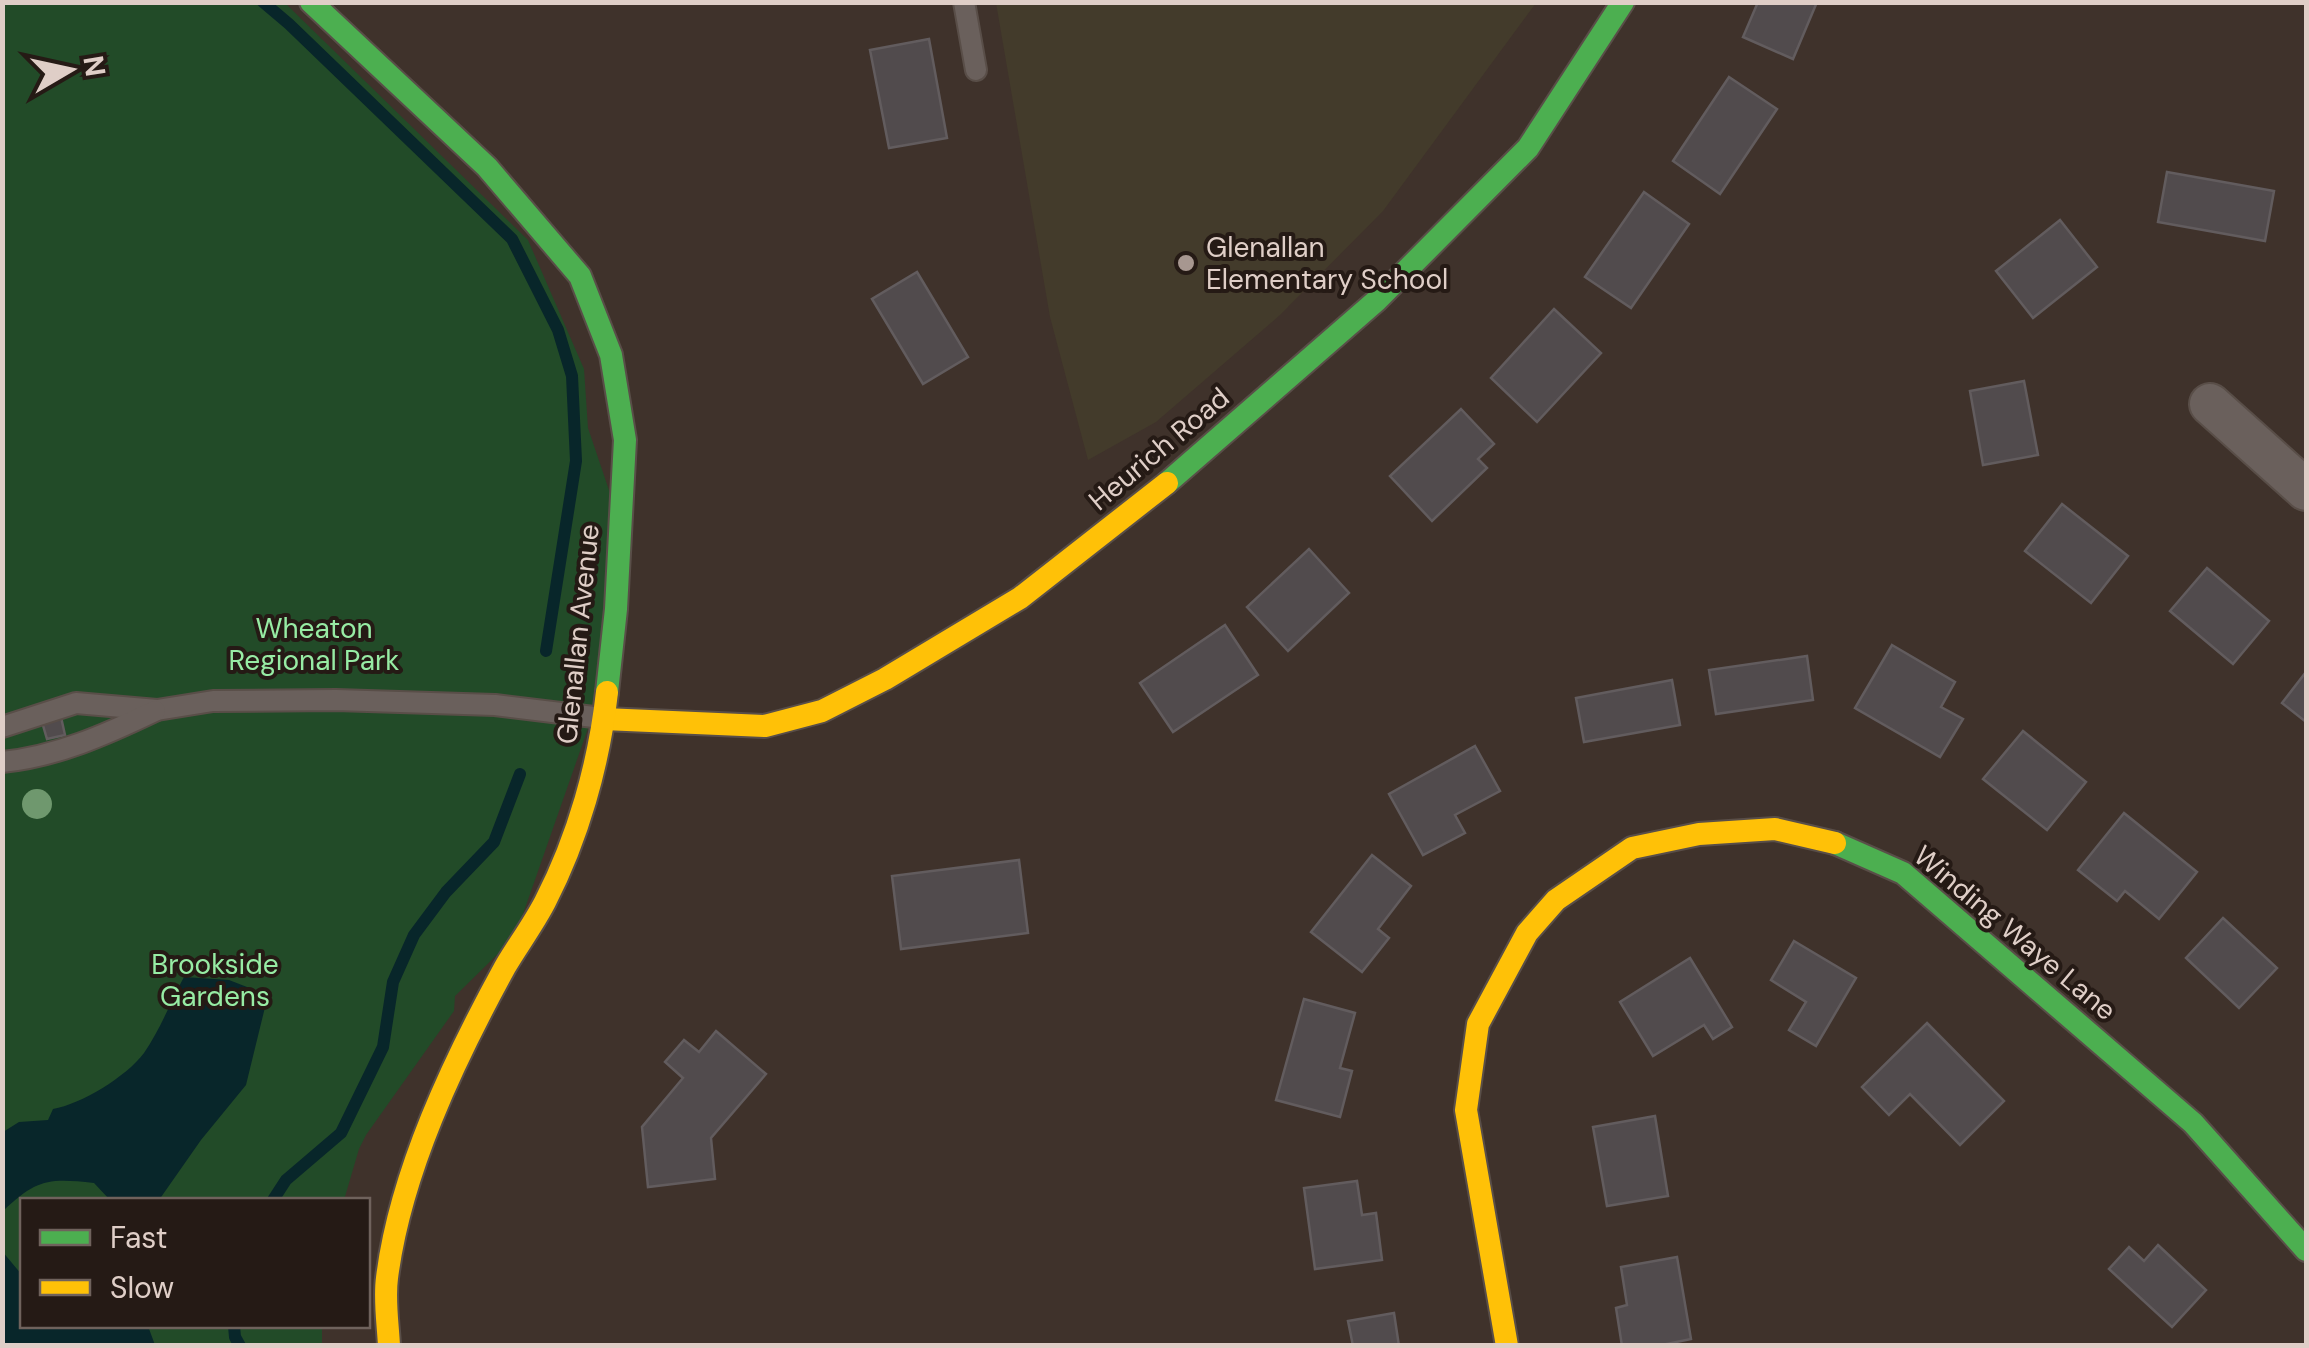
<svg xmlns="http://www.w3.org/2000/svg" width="2309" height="1348" font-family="'DM Sans',sans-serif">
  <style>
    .education { fill: #433b2b }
    .green { fill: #224b28 }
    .water { fill: #08262a }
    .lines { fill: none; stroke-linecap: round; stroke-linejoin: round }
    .stream { stroke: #08262a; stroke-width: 12 }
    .building { fill: #514b4d; stroke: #625c5e; stroke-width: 2.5 }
    .lane-casing { stroke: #594e48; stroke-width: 24 }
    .street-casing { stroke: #594e48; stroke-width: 44 }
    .fast-casing { stroke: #594e48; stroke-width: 26 }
    .slow-casing { stroke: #594e48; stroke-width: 26 }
    .lane { stroke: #6a605c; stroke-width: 20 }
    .street { stroke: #6a605c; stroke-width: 40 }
    .fast { stroke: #4caf50; stroke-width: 22 }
    .slow { stroke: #ffc107; stroke-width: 22 }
    .tree { fill: #6f986e }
    .poi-dot { fill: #a79790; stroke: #251a15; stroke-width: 4 }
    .labels { text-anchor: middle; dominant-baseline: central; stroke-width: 8; stroke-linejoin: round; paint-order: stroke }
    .poi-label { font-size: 28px; fill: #dfcec7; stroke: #251a15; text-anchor: start }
    .street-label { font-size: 28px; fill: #dfcec7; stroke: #251a15 }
    .park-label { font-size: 28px; fill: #97eca4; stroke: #251a15 }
  </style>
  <rect width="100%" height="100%" fill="#3f322b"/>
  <!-- education -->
  <polygon class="education" points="996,3 996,2 1536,3 1383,211 1280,315 1156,422 1088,460 1050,317"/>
  <!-- green -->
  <polygon class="green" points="3,3 285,3 528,240 584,369 588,428 613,502 628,614 515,937 455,996 454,1011 366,1135 359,1149 344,1200 22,1200 22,1326 322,1326 322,1345 3,1345"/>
  <!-- water -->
  <g class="water">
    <path d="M184,977L229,980L268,995L246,1085L201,1140L159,1200H110L94,1183C48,1178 37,1179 3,1211V1132L19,1122L48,1120L53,1109C81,1104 126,1077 144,1053C160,1030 171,1001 184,977Z"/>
    <polygon points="2,1251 22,1275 22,1326 148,1326 155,1345 3,1345"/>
  </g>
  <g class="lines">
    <!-- stream -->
    <g class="stream">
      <polyline points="263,2 289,24 512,239 558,330 572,376 576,461 546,651"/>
      <polyline points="273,1200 286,1180 341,1133 383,1047 393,982 414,935 446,892 494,842 520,774"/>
      <polyline points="234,1326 235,1337 240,1346"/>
    </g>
  </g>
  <!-- building -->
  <g class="building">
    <polygon points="1758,2 1817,2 1793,59 1743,37"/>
    <polygon points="929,39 947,138 889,148 870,50"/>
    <polygon points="1729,77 1777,109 1720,194 1673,161"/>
    <polygon points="2167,172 2274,191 2265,241 2158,222"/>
    <polygon points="1644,192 1689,224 1631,308 1585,277"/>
    <polygon points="2060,220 2097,267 2033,318 1996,271"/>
    <polygon points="917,272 968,357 923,384 872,299"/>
    <polygon points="1554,309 1601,353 1537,422 1491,378"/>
    <polygon points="2024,381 2038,455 1983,465 1970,391"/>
    <polygon points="1461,409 1494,444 1478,459 1487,468 1432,521 1390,476"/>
    <polygon points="2062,504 2128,556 2091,603 2025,551"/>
    <polygon points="1309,549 1349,593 1288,651 1247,607"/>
    <polygon points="2207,568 2269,621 2233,664 2170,611"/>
    <polygon points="1225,625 1258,675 1173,732 1140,683"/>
    <polygon points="1892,645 1955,682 1941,707 1963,719 1940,757 1855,708"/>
    <polygon points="1807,656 1813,700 1716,714 1709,670"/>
    <polygon points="2306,672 2306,722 2282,703"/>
    <polygon points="1672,680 1680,725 1584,742 1576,698"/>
    <polygon points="61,717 65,735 47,739 42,722"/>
    <polygon points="2023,731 2086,782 2047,830 1983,779"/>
    <polygon points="1475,746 1500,791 1455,815 1465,833 1423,855 1389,794"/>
    <polygon points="2124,813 2197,872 2159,919 2125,891 2117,901 2078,870"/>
    <polygon points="1372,855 1411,886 1378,929 1389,938 1362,972 1311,932"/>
    <polygon points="1019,860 1028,933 901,949 892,876"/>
    <polygon points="2223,918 2277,968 2239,1008 2186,958"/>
    <polygon points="1794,941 1856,978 1816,1046 1789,1030 1806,1002 1771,980"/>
    <polygon points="1690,958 1732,1027 1713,1039 1704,1025 1653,1056 1620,1002"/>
    <polygon points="1304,999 1355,1013 1340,1068 1352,1071 1340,1117 1276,1100"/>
    <polygon points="1927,1023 2004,1101 1960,1145 1910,1094 1889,1115 1862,1087"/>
    <polygon points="716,1031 766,1074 711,1138 715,1179 648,1187 642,1127 683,1078 665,1062 684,1040 699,1052"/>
    <polygon points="1655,1116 1668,1196 1607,1206 1593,1127"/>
    <polygon points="1357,1181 1362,1215 1376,1213 1382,1260 1315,1269 1304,1188"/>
    <polygon points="2158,1245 2206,1290 2172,1327 2109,1269 2129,1247 2144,1261"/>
    <polygon points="1677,1257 1691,1339 1657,1346 1622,1346 1616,1308 1627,1305 1621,1267"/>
    <polygon points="1394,1313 1399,1346 1353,1346 1348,1321"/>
  </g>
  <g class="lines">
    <defs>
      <g id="lane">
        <polyline points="964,2 976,70"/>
        <polyline points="2,727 76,703 157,710 213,701 336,700 495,705 602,718"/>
        <path d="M2,762C56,757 107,734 155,711"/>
      </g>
      <polyline id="street" points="2210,404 2306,490"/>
      <g id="fast">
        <polyline points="311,2 487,167 580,276 611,355 625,440 616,609 607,692"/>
        <polyline points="1167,483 1376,301 1528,148 1623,2"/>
        <polyline points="1835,843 1903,873 2193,1123 2306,1250"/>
      </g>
      <g id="slow">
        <polyline points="604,719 765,726 822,711 885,679 1020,598 1167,483"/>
        <path d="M389,1346C388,1324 384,1300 387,1278C400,1173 454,1060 505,967C518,945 533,925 545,902C578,838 599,764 607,692"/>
        <polyline points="1507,1346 1466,1110 1478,1024 1527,933 1556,900 1632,848 1699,834 1775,829 1835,843"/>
      </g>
    </defs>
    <!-- lane casing -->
    <use href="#lane" class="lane-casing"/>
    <!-- street casing -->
    <use href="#street" class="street-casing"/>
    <!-- fast casing -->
    <use href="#fast" class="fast-casing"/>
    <!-- slow casing -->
    <use href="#slow" class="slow-casing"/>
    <!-- lane -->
    <use href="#lane" class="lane"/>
    <!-- street -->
    <use href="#street" class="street"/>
    <!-- fast -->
    <use href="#fast" class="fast"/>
    <!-- slow -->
    <use href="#slow" class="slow"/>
  </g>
  <!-- trees -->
  <circle class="tree" cx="37" cy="804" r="15"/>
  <!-- markers -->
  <circle class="poi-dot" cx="1186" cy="263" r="10"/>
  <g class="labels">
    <!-- poi labels -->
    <g class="poi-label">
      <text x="1206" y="247">Glenallan<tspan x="1206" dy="32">Elementary School</tspan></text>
    </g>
    <!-- street labels -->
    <g class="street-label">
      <text transform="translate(1159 449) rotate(-40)">Heurich Road</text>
      <text transform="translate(578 634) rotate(-84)">Glenallan Avenue</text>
      <text transform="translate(2015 933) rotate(40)">Winding Waye Lane</text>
    </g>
    <!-- park labels -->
    <g class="park-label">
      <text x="314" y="628">Wheaton<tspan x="314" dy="32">Regional Park</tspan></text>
      <text x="215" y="964">Brookside<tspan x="215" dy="32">Gardens</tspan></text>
    </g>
  </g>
  <!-- border -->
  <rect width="2309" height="1348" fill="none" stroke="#dfcec7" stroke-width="10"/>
  <!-- legend -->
  <rect x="20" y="1198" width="350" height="130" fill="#251a15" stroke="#6f625c" stroke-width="2.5"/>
  <rect x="40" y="1230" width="50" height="15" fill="#4caf50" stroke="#6f625c" stroke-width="2.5"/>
  <text x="110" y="1248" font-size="30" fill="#dfcec7">Fast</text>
  <rect x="40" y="1280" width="50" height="15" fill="#ffc107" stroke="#6f625c" stroke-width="2.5"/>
  <text x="110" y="1298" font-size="30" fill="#dfcec7">Slow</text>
  <!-- north arrow -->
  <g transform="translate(70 70) rotate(81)" stroke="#251a15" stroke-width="8" paint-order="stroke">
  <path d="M0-8L18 38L0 25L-18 38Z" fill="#dfcec7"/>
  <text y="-15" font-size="28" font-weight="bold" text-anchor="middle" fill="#dfcec7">N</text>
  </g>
</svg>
